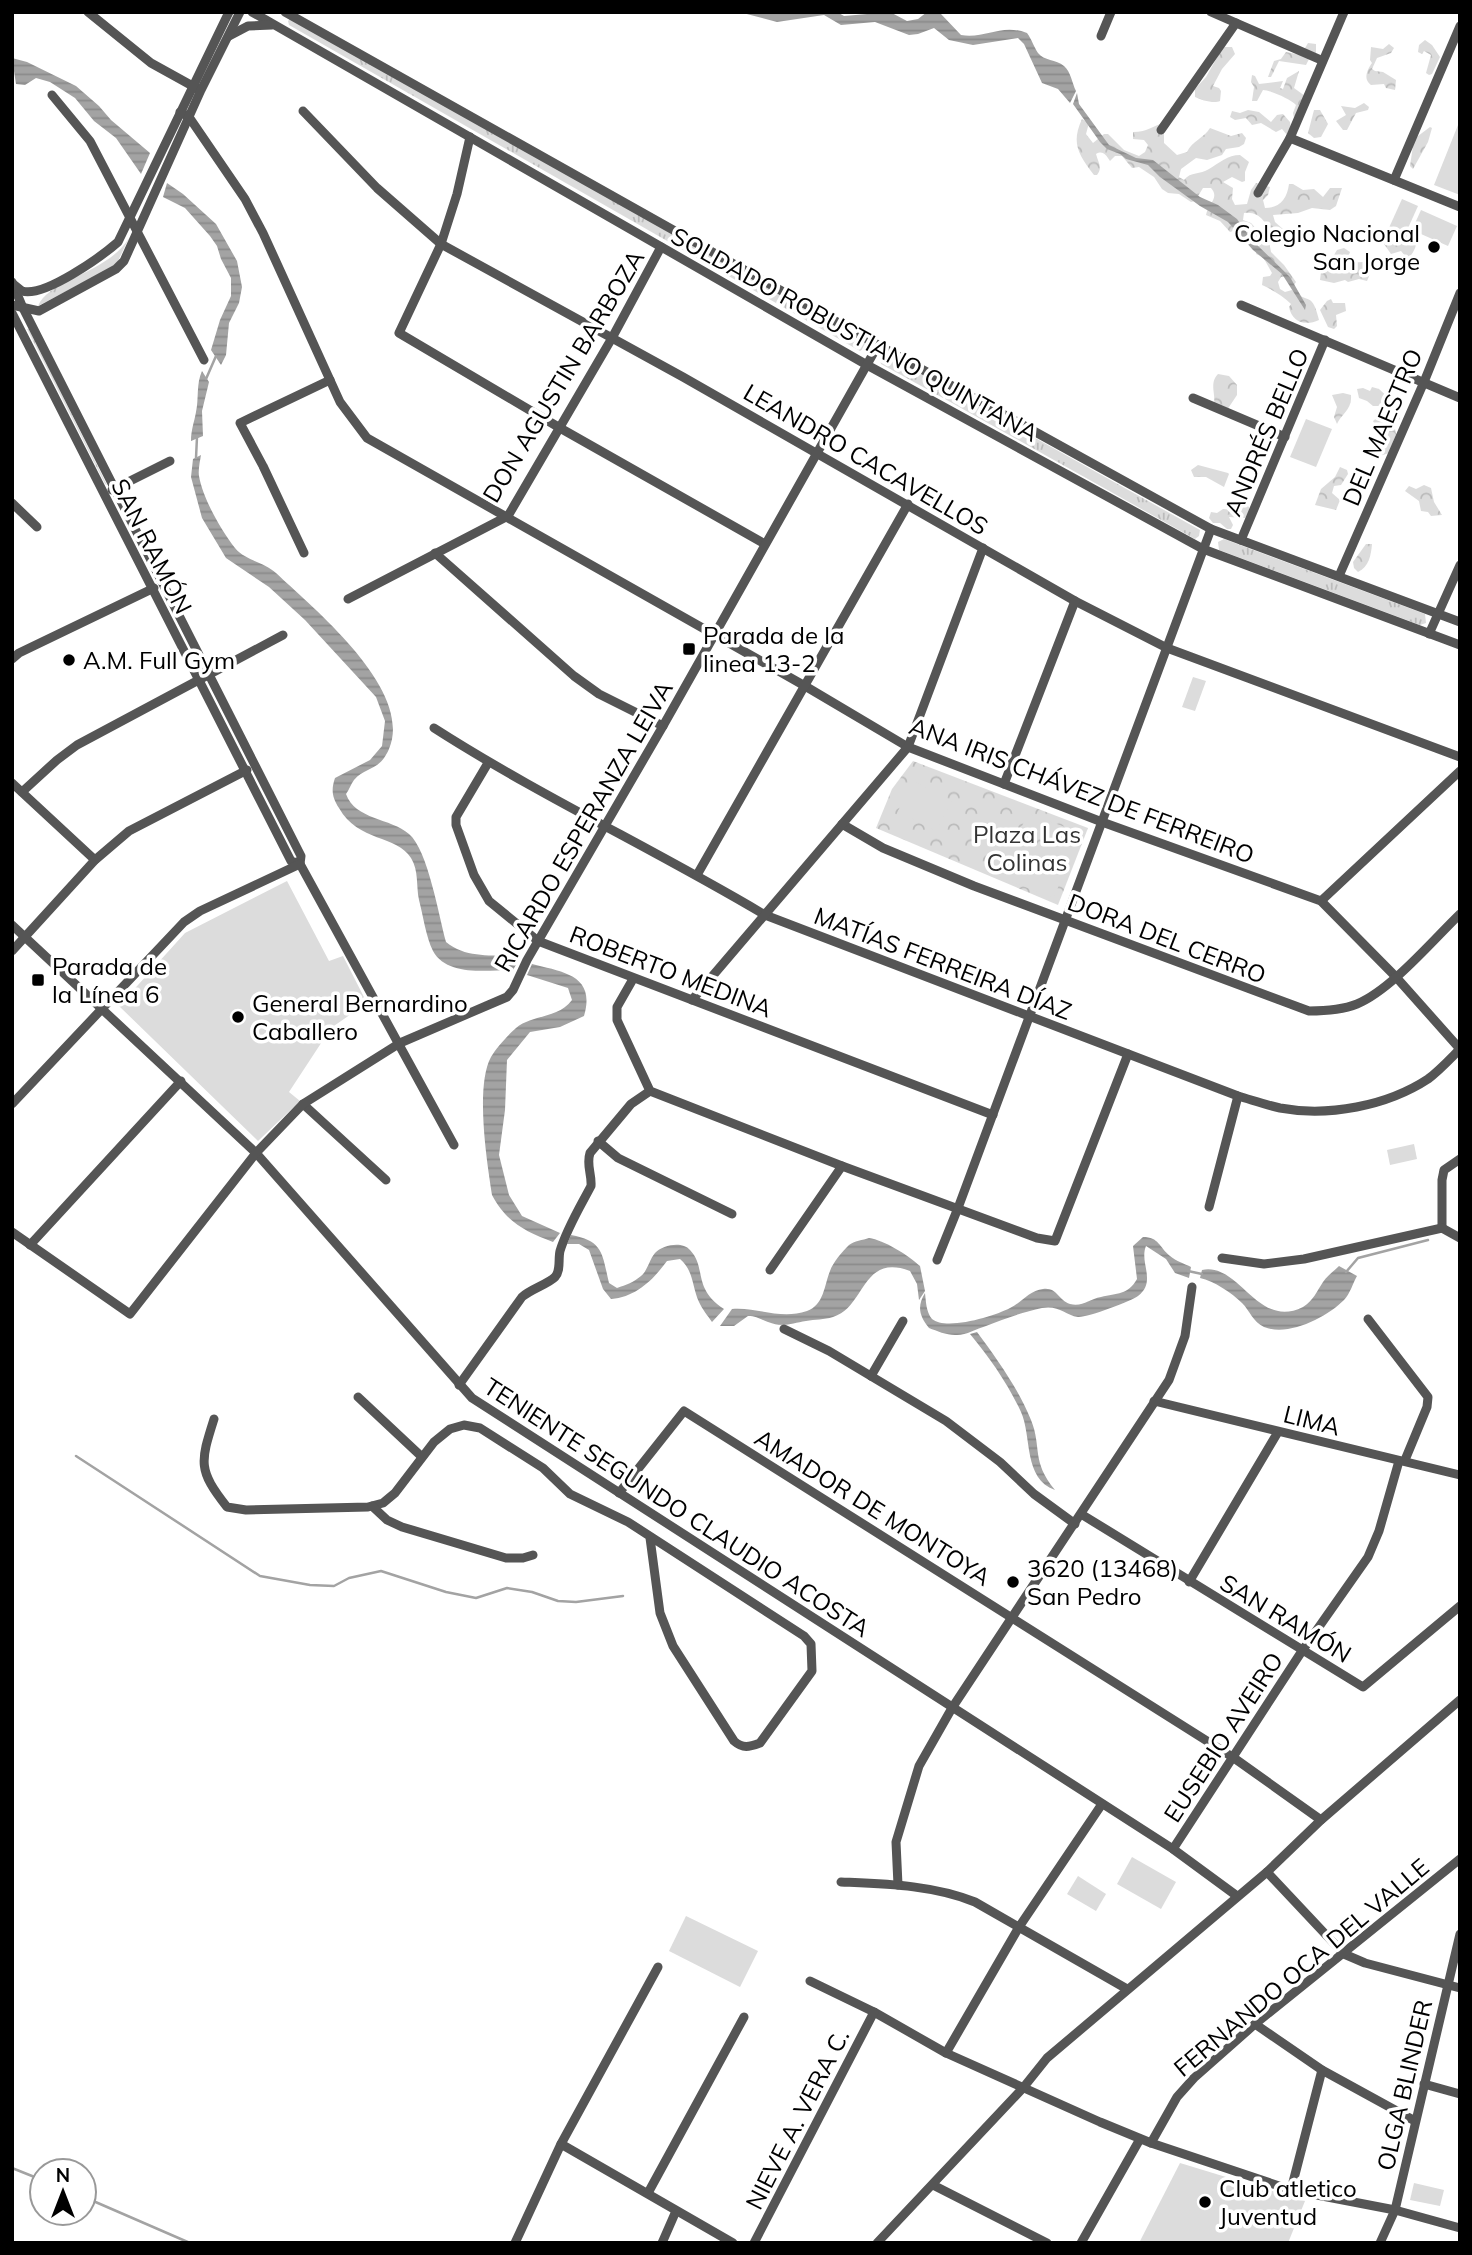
<svg xmlns="http://www.w3.org/2000/svg" width="1472" height="2255" font-family="Mulish,sans-serif">
  <style>
    .grass { fill: url(#grass-tufts) }
    .forest { fill: url(#forest-crowns) }
    .pitch { fill: #dcdcdc }
    .water { fill: url(#water-rules) }
    .lines { fill: none; stroke-linecap: round; stroke-linejoin: round }
    .stream { stroke: #a3a3a3; stroke-width: 2.5 }
    .minor { stroke: #555; stroke-width: 9 }
    .poi-dot { fill: #000; stroke: #fff; stroke-width: 2.5 }
    .labels { text-anchor: middle; dominant-baseline: central; stroke-width: 7; stroke-linejoin: round; paint-order: stroke }
    .poi-label { font-size: 24px; fill: #000; stroke: #fff; text-anchor: start }
    .street-label { font-size: 24px; fill: #000; stroke: #fff }
    .park-label { font-size: 24px; fill: #333; stroke: #fff }
  </style>
  <defs>
    <pattern id="grass-tufts" width="24" height="20" patternUnits="userSpaceOnUse" patternTransform="scale(1.75)"><rect width="24" height="20" fill="#dcdcdc"/><path d="M3 7l-1-3M5 7V3M7 7l1-3M15 17l-1-3M17 17v-4M19 17l1-3" fill="none" stroke="#bbb"/></pattern>
    <pattern id="forest-crowns" width="20" height="18" patternUnits="userSpaceOnUse" patternTransform="scale(1.75)"><rect width="20" height="18" fill="#dcdcdc"/><path d="M2 6a3 3 0 1 1 6 0M12 15a3 3 0 1 1 6 0" fill="none" stroke="#bbb"/></pattern>
    <pattern id="water-rules" width="6" height="5" patternUnits="userSpaceOnUse" patternTransform="scale(1.75)"><rect width="6" height="5" fill="#a3a3a3"/><path d="M0 2.5h6" fill="none" stroke="#8b8b8b"/></pattern>
  </defs>
  <rect width="100%" height="100%" fill="#fff"/>
  <!-- grass -->
  <g class="grass">
    <polygon points="290,19 866,342 866,347 860,351 289,25 288,21"/>
    <path d="M129,238L116,265L38,306C50,278 107,274 129,238Z"/>
    <polygon points="27,329 29,329 107,485 105,484"/>
    <polygon points="883,354 886,354 947,388 943,398 881,364 880,360"/>
    <polygon points="949,390 1200,530 1199,536 1195,539 945,399"/>
    <polygon points="1224,539 1425,614 1426,623 1420,625 1219,550 1218,542"/>
  </g>
  <!-- forest -->
  <g class="forest">
    <polygon points="1425,40 1432,45 1440,57 1432,74 1429,75 1426,73 1431,55 1424,51 1422,54 1418,52 1419,45"/>
    <polygon points="1308,43 1316,44 1316,55 1309,59 1306,65 1279,61 1271,77 1268,77 1274,61 1281,59 1286,52 1301,55"/>
    <path d="M1389,44L1394,48L1391,53L1377,58L1372,69L1375,71L1383,72L1396,80L1395,90L1386,88L1384,84L1371,85C1363,79 1367,70 1372,63L1370,60L1371,47L1383,49Z"/>
    <path d="M1223,47H1232L1235,54L1222,69L1213,86L1219,88L1221,91L1220,101C1214,104 1201,100 1195,97V89L1206,77Z"/>
    <path d="M1299,71L1294,88L1305,96L1294,118L1293,113L1296,105C1291,99 1270,90 1263,90L1257,101H1252L1254,87L1251,82L1252,75L1255,76L1259,84L1283,81L1280,88L1283,89L1287,78Z"/>
    <polygon points="1364,103 1369,107 1368,110 1356,113 1347,130 1343,130 1336,121 1346,115 1341,106 1355,108"/>
    <polygon points="1248,110 1259,112 1271,122 1277,115 1283,114 1290,122 1291,130 1287,135 1282,129 1276,132 1261,123 1252,125 1246,118 1235,120 1230,117 1232,111 1240,113"/>
    <polygon points="1314,110 1320,110 1328,124 1321,137 1314,138 1308,133"/>
    <path d="M1082,119L1089,123L1086,134L1093,143L1104,134H1108L1124,150L1139,156L1145,152L1148,145L1144,140L1133,139V132C1148,132 1154,125 1164,123V143L1177,155L1187,152C1192,141 1204,138 1210,128L1231,136L1242,133L1246,138L1244,144L1239,147L1226,149L1222,155L1207,160L1196,158L1181,169L1179,177L1184,180C1191,171 1200,175 1209,169C1219,163 1228,155 1240,155L1249,162L1245,172V181L1242,182L1232,177L1223,182L1233,188L1232,199L1235,205L1247,204L1251,190L1256,183L1270,187L1268,195L1263,200L1265,208C1280,208 1287,199 1289,184H1293L1303,190L1314,189L1323,197L1330,188H1342L1336,206L1330,210L1312,208L1298,213L1273,215L1275,222L1284,230L1283,237C1266,238 1268,210 1244,213L1243,220L1251,223L1259,232V236L1256,238H1245L1236,230L1230,232L1220,221L1206,215C1208,204 1220,198 1211,188H1203L1195,201L1191,202L1179,194L1168,193L1162,189L1154,177L1139,167L1132,168L1122,156H1115L1110,161C1106,155 1103,150 1096,154C1098,162 1103,168 1097,175H1094C1078,154 1071,143 1082,119Z"/>
    <polygon points="1430,127 1432,128 1428,142 1413,169 1410,166 1414,139"/>
    <path d="M1406,229L1416,235C1418,243 1415,250 1410,257H1406L1401,251L1391,254L1384,244V236H1396Z"/>
    <path d="M1269,241L1271,252L1284,265L1296,282L1294,285L1285,277H1281L1278,282L1280,289L1285,292L1292,290C1309,305 1312,291 1319,320C1306,326 1292,323 1289,307L1291,304C1283,296 1271,289 1262,285L1263,277L1270,276L1272,273L1263,257L1256,254L1258,247L1264,242Z"/>
    <polygon points="1344,248 1350,252 1346,263 1363,262 1366,273 1370,274 1367,281 1359,279 1348,282 1345,280 1334,283 1320,280 1321,272 1327,268 1324,261 1331,260 1337,250"/>
    <polygon points="1331,299 1333,303 1345,303 1346,311 1336,315 1337,326 1334,329 1328,327 1320,310 1327,301"/>
    <path d="M1218,374L1229,376L1237,385V395L1227,410L1214,404C1216,394 1209,383 1218,374Z"/>
    <polygon points="1372,387 1379,389 1390,399 1379,406 1373,406 1367,401 1359,398 1357,389 1363,388 1370,391"/>
    <path d="M1343,393L1351,395C1352,410 1342,413 1337,424L1334,417L1337,407L1332,395Z"/>
    <polygon points="1390,414 1399,416 1400,419 1394,423 1396,434 1389,453 1380,456 1376,455 1375,447 1380,443 1386,443 1387,436 1380,433 1373,421 1378,417 1385,418"/>
    <polygon points="1198,465 1228,473 1229,474 1224,487 1206,477 1194,477 1191,470"/>
    <polygon points="1340,467 1347,470 1348,474 1341,485 1334,486 1332,493 1340,500 1336,510 1315,505 1321,489 1335,477"/>
    <polygon points="1424,485 1431,488 1434,502 1442,515 1431,516 1428,512 1421,511 1419,501 1405,491 1409,486 1416,489"/>
    <polygon points="1243,503 1249,507 1250,511 1245,518 1229,517 1233,525 1231,529 1227,529 1220,523 1213,523 1209,518 1211,512 1217,513 1223,509 1235,510"/>
    <path d="M1366,544H1372C1371,555 1369,567 1358,572L1354,568L1353,562Z"/>
    <polygon points="913,761 1088,828 1058,905 876,828 892,789"/>
  </g>
  <!-- pitch -->
  <g class="pitch">
    <polygon points="1460,120 1460,195 1434,185"/>
    <polygon points="1402,199 1418,206 1404,237 1388,230"/>
    <polygon points="1421,210 1457,226 1448,246 1412,230"/>
    <polygon points="1306,419 1332,429 1316,467 1290,457"/>
    <polygon points="1193,677 1206,681 1195,711 1182,707"/>
    <polygon points="913,781 952,801 936,831 898,811"/>
    <polygon points="1027,813 1065,827 1058,846 1020,832"/>
    <polygon points="1000,829 1070,856 1054,898 983,871"/>
    <polygon points="287,881 329,961 343,956 367,1003 331,1028 289,1092 300,1101 258,1141 119,1006 185,933"/>
    <polygon points="1414,1144 1417,1159 1390,1165 1387,1150"/>
    <polygon points="1132,1857 1176,1882 1161,1909 1117,1884"/>
    <polygon points="1078,1876 1106,1894 1096,1911 1067,1894"/>
    <polygon points="686,1916 758,1951 740,1987 669,1951"/>
    <polygon points="1180,2163 1305,2201 1288,2243 1139,2243"/>
    <polygon points="1414,2183 1444,2190 1440,2206 1410,2200"/>
  </g>
  <!-- water -->
  <g class="water">
    <path d="M739,12H837L844,16L890,12L907,21L918,19L927,12L941,14L961,35C986,39 1001,23 1027,33C1032,40 1034,47 1038,53C1044,61 1056,59 1064,66C1071,72 1072,83 1076,91L1070,103L1058,89L1042,83L1024,44L1018,38L973,45L949,40L934,28L918,34L909,35L875,22L841,25L824,15L777,22Z"/>
    <polygon points="12,58 27,62 76,86 99,106 111,120 150,153 141,174 116,138 94,121 75,98 50,82 36,78 25,85 16,84"/>
    <polygon points="1077,93 1079,104 1109,145 1136,158 1153,160 1200,197 1218,205 1237,219 1252,240 1290,277 1306,305 1305,310 1282,274 1253,250 1228,222 1200,206 1160,177 1148,165 1126,159 1120,154 1107,149 1100,142 1073,104"/>
    <polygon points="167,183 183,194 216,224 237,261 242,287 239,303 229,323 226,355 221,365 211,350 220,320 231,296 231,278 221,259 217,246 210,236 185,208 163,197"/>
    <path d="M202,371L209,382L202,411L203,436L191,441C191,430 194,423 196,412C199,399 196,384 202,371Z"/>
    <path d="M201,455C200,461 198,470 199,476C203,499 221,530 235,548C246,561 264,562 276,573C314,609 414,690 389,749C379,772 366,766 354,780C351,784 349,790 346,794C355,820 391,818 409,834C428,850 439,917 446,942C468,960 493,953 520,958L513,970C489,970 447,977 433,951C426,937 423,915 419,900C416,886 419,871 411,858C397,835 358,842 339,808C332,797 331,790 335,778L370,760L382,746L385,721L376,697L305,620L269,587L226,558L202,518L191,477L193,459Z"/>
    <path d="M532,964C563,972 596,975 584,1016L560,1027L530,1032L507,1060L505,1110L499,1155L509,1195L522,1216L560,1233L553,1242C525,1231 507,1223 492,1195C487,1162 475,1086 491,1057C496,1048 508,1035 516,1028C533,1014 558,1019 572,1000L568,988L527,975Z"/>
    <path d="M571,1235C604,1241 602,1254 609,1283L617,1288C626,1285 634,1282 641,1276C648,1270 649,1260 655,1253C663,1245 682,1241 690,1250C707,1268 692,1288 724,1309L712,1322C708,1316 702,1309 699,1302C692,1287 694,1271 680,1259L667,1261C653,1280 636,1297 611,1299L603,1289L589,1250L579,1244H567Z"/>
    <path d="M1143,1237C1159,1237 1159,1247 1170,1256C1176,1261 1185,1264 1191,1267L1189,1278L1175,1273L1166,1259L1146,1246C1139,1263 1157,1281 1138,1296C1132,1301 1086,1318 1078,1317C1065,1315 1059,1305 1042,1308C1023,1312 1004,1319 986,1326C976,1329 965,1336 955,1335C946,1335 937,1331 929,1328C919,1316 917,1306 925,1293C926,1301 926,1312 932,1319C946,1331 995,1316 1010,1308C1021,1303 1030,1290 1043,1289C1057,1287 1058,1300 1070,1304C1083,1307 1089,1299 1101,1297C1117,1293 1128,1295 1137,1279L1133,1246Z"/>
    <path d="M869,1238C884,1240 908,1255 920,1266L925,1291L919,1300L917,1284L910,1271C861,1253 866,1307 833,1317C824,1320 815,1319 806,1321C792,1323 783,1328 768,1322C760,1319 756,1316 748,1316L734,1326H720L732,1309C758,1307 780,1320 807,1311C824,1305 824,1286 830,1271C833,1262 842,1252 849,1245C854,1241 863,1240 869,1238Z"/>
    <path d="M1339,1266L1357,1276C1353,1283 1350,1294 1344,1300C1327,1317 1289,1337 1264,1327C1253,1322 1250,1311 1242,1303C1232,1293 1214,1281 1200,1278L1202,1270C1240,1262 1257,1330 1303,1307C1313,1301 1317,1291 1323,1282C1327,1276 1334,1271 1339,1266Z"/>
    <path d="M977,1332C997,1359 1018,1388 1031,1420C1042,1447 1031,1461 1055,1490C1023,1479 1032,1436 1021,1412C1008,1384 990,1358 970,1334Z"/>
  </g>
  <g class="lines">
    <!-- stream -->
    <g class="stream">
      <polyline points="206,379 216,356"/>
      <polyline points="196,458 197,437"/>
      <polyline points="1188,1271 1202,1274"/>
      <polyline points="1346,1272 1358,1258 1428,1240"/>
      <polyline points="76,1456 260,1576 310,1585 334,1586 349,1578 381,1571 446,1592 476,1598 507,1588 532,1592 558,1601 576,1602 623,1596"/>
      <polyline points="12,2168 42,2180"/>
      <polyline points="84,2197 190,2243"/>
    </g>
    <!-- minor -->
    <g class="minor">
      <polyline points="88,12 151,63 198,89"/>
      <polyline points="252,12 867,365 1203,549 1460,645"/>
      <polyline points="285,12 878,345 1211,529 1460,622"/>
      <polyline points="1211,12 1321,60"/>
      <polyline points="229,36 248,26 272,25"/>
      <polyline points="1101,36 1111,12"/>
      <polyline points="52,95 90,141 204,360"/>
      <polyline points="303,111 377,188 441,244 683,377 1075,601 1167,648 1460,757"/>
      <polyline points="180,112 189,117 245,199 263,233 340,402 367,438 805,686 908,747 1102,822 1321,901 1396,977 1460,1049"/>
      <polyline points="1161,130 1236,23"/>
      <polyline points="470,137 457,194 441,244 399,333 560,428 765,544"/>
      <polyline points="1290,138 1460,207"/>
      <polyline points="1394,180 1460,26"/>
      <polyline points="1258,193 1290,138 1344,12"/>
      <polyline points="12,282 23,308 301,856 300,864 454,1145"/>
      <path d="M13,284C16,286 19,289 22,291C44,298 102,256 118,242L229,12"/>
      <polyline points="12,305 39,311 116,269 124,261 201,90 240,12"/>
      <polyline points="1241,305 1460,398"/>
      <polyline points="12,313 291,861 300,864"/>
      <polyline points="1193,398 1285,437"/>
      <polyline points="112,490 170,461"/>
      <polyline points="12,503 37,527"/>
      <polyline points="1241,540 1325,340"/>
      <polyline points="304,553 263,466 240,423 330,380"/>
      <polyline points="435,553 574,676 599,694 663,726"/>
      <polyline points="1339,576 1424,382 1460,293"/>
      <polyline points="348,599 508,516 612,338 661,247"/>
      <polyline points="1429,634 1460,565"/>
      <polyline points="12,659 19,653 154,588"/>
      <path d="M434,728C540,796 656,850 765,915L1238,1096C1252,1100 1266,1105 1280,1108C1328,1117 1387,1106 1428,1079C1439,1071 1450,1059 1460,1049"/>
      <polyline points="488,763 456,817 456,825 474,875 489,901 538,941 993,1115"/>
      <polyline points="12,783 95,860"/>
      <polyline points="1004,784 1075,601"/>
      <polyline points="22,792 57,760 77,745 283,635"/>
      <path d="M842,824L883,848L974,886L1309,1011C1325,1011 1342,1010 1357,1004C1391,990 1433,940 1460,914"/>
      <polyline points="697,875 908,504"/>
      <polyline points="1321,901 1460,771"/>
      <polyline points="12,925 256,1153 472,1398 1173,1849 1237,1896"/>
      <polyline points="12,951 95,860 129,831 247,770"/>
      <polyline points="633,979 617,1007 617,1020 650,1091 842,1166 1037,1238 1055,1241 1128,1054"/>
      <polyline points="692,1000 908,747 983,548"/>
      <polyline points="12,1104 184,922 200,911 300,864"/>
      <polyline points="303,1104 386,1180"/>
      <polyline points="598,1141 618,1158 732,1214"/>
      <polyline points="1209,1207 1238,1096"/>
      <polyline points="1442,1228 1442,1180 1444,1170 1460,1159"/>
      <polyline points="1442,1228 1460,1238"/>
      <polyline points="12,1232 130,1314 256,1153 303,1104 400,1043 507,997 513,990 527,960 663,726 878,345"/>
      <polyline points="30,1245 181,1081"/>
      <polyline points="1222,1258 1264,1264 1304,1259 1442,1228"/>
      <polyline points="937,1260 958,1208 1211,529"/>
      <polyline points="770,1270 842,1166"/>
      <polyline points="1368,1319 1428,1397 1427,1407 1405,1460"/>
      <polyline points="784,1329 829,1351 946,1421 1000,1462 1034,1494 1075,1524"/>
      <polyline points="871,1376 903,1321"/>
      <path d="M459,1385L522,1297C531,1289 548,1284 555,1277C561,1271 558,1259 560,1251C567,1228 580,1207 591,1186C592,1174 586,1165 590,1153L631,1104L650,1091"/>
      <polyline points="358,1397 422,1457"/>
      <polyline points="1154,1401 1460,1475"/>
      <path d="M214,1419C200,1463 198,1470 227,1507L246,1510L368,1507L383,1503L395,1493L434,1442L450,1429L464,1425L480,1428L543,1468L570,1494L628,1522L804,1636L811,1644L812,1671L760,1743C749,1747 743,1749 734,1741L673,1646L660,1613L650,1538"/>
      <polyline points="619,1493 684,1411 1234,1758 1321,1820"/>
      <polyline points="372,1506 387,1520 402,1527 506,1558 523,1558 533,1555"/>
      <polyline points="1081,1514 1363,1687 1460,1606"/>
      <polyline points="1189,1582 1278,1432"/>
      <polyline points="1173,1849 1302,1651 1368,1557 1379,1531 1399,1461"/>
      <polyline points="1267,1872 1344,1954 1365,1963 1460,1988"/>
      <path d="M841,1882C886,1884 933,1885 975,1902L1127,1989"/>
      <polyline points="898,1885 896,1842 919,1766 952,1708 1169,1380 1185,1336 1192,1287"/>
      <polyline points="810,1981 874,2012 946,2053 1100,2122 1151,2143 1291,2190 1395,2210 1460,2228"/>
      <polyline points="1255,2024 1322,2070 1415,2121"/>
      <polyline points="946,2053 1019,1927 1102,1804"/>
      <polyline points="1424,2084 1460,2094"/>
      <polyline points="1151,2143 1177,2097 1194,2078 1255,2024 1460,1859"/>
      <polyline points="561,2144 733,2243"/>
      <polyline points="933,2185 1047,2243"/>
      <polyline points="1291,2190 1322,2070"/>
      <polyline points="648,2193 744,2017"/>
      <polyline points="515,2243 561,2144 658,1967"/>
      <polyline points="662,2243 676,2211"/>
      <polyline points="754,2243 874,2012"/>
      <polyline points="877,2243 1023,2088 1047,2058 1267,1872 1321,1820 1460,1700"/>
      <polyline points="1081,2243 1140,2139"/>
      <polyline points="1380,2243 1395,2210 1460,1934"/>
    </g>
  </g>
  <!-- markers -->
  <g class="poi-dot">
    <circle cx="1434" cy="247" r="7"/>
    <rect x="682" y="642" width="14" height="14" rx="3.5"/>
    <circle cx="69" cy="660" r="7"/>
    <rect x="31" y="973" width="14" height="14" rx="3.5"/>
    <circle cx="238" cy="1017" r="7"/>
    <circle cx="1013" cy="1582" r="7"/>
    <circle cx="1205" cy="2202" r="7"/>
  </g>
  <g class="labels">
    <!-- poi labels -->
    <g class="poi-label">
      <text x="1420" y="233" text-anchor="end">Colegio Nacional<tspan x="1420" dy="28">San Jorge</tspan></text>
      <text x="703" y="635">Parada de la<tspan x="703" dy="28">linea 13-2</tspan></text>
      <text x="83" y="660">A.M. Full Gym</text>
      <text x="52" y="966">Parada de<tspan x="52" dy="28">la Línea 6</tspan></text>
      <text x="252" y="1003">General Bernardino<tspan x="252" dy="28">Caballero</tspan></text>
      <text x="1027" y="1568">3620 (13468)<tspan x="1027" dy="28">San Pedro</tspan></text>
      <text x="1219" y="2188">Club atletico<tspan x="1219" dy="28">Juventud</tspan></text>
    </g>
    <!-- street labels -->
    <g class="street-label">
      <text transform="translate(855 334) rotate(29)">SOLDADO ROBUSTIANO QUINTANA</text>
      <text transform="translate(563 376) rotate(-59)">DON AGUSTIN BARBOZA</text>
      <text transform="translate(1382 427) rotate(-67)">DEL MAESTRO</text>
      <text transform="translate(1266 432) rotate(-67)">ANDRÉS BELLO</text>
      <text transform="translate(866 459) rotate(30)">LEANDRO CACAVELLOS</text>
      <text transform="translate(152 546) rotate(63)">SAN RAMÓN</text>
      <text transform="translate(1082 790) rotate(21)">ANA IRIS CHÁVEZ DE FERREIRO</text>
      <text transform="translate(583 826) rotate(-60)">RICARDO ESPERANZA LEIVA</text>
      <text transform="translate(1167 938) rotate(21)">DORA DEL CERRO</text>
      <text transform="translate(943 963) rotate(21)">MATÍAS FERREIRA DÍAZ</text>
      <text transform="translate(671 971) rotate(21)">ROBERTO MEDINA</text>
      <text transform="translate(1312 1420) rotate(14)">LIMA</text>
      <text transform="translate(677 1507) rotate(33)">TENIENTE SEGUNDO CLAUDIO ACOSTA</text>
      <text transform="translate(873 1507) rotate(32)">AMADOR DE MONTOYA</text>
      <text transform="translate(1286 1618) rotate(31)">SAN RAMÓN</text>
      <text transform="translate(1223 1737) rotate(-57)">EUSEBIO AVEIRO</text>
      <text transform="translate(1301 1967) rotate(-40)">FERNANDO OCA DEL VALLE</text>
      <text transform="translate(1404 2085) rotate(-77)">OLGA BLINDER</text>
      <text transform="translate(797 2119) rotate(-63)">NIEVE A. VERA C.</text>
    </g>
    <!-- park labels -->
    <g class="park-label">
      <text x="1027" y="834">Plaza Las<tspan x="1027" dy="28">Colinas</tspan></text>
    </g>
  </g>
  <!-- border -->
  <rect width="1472" height="2255" fill="none" stroke="#000000" stroke-width="28"/>
  <!-- north arrow -->
  <g transform="translate(63 2192)"><circle r="33" fill="#ffffff" stroke="#999999" stroke-width="2"/>
  <path d="M0-5L12 26L0 18L-12 26Z" fill="#000000"/>
  <text y="-10" font-size="19" font-weight="bold" text-anchor="middle" fill="#000000">N</text>
  </g>
</svg>
